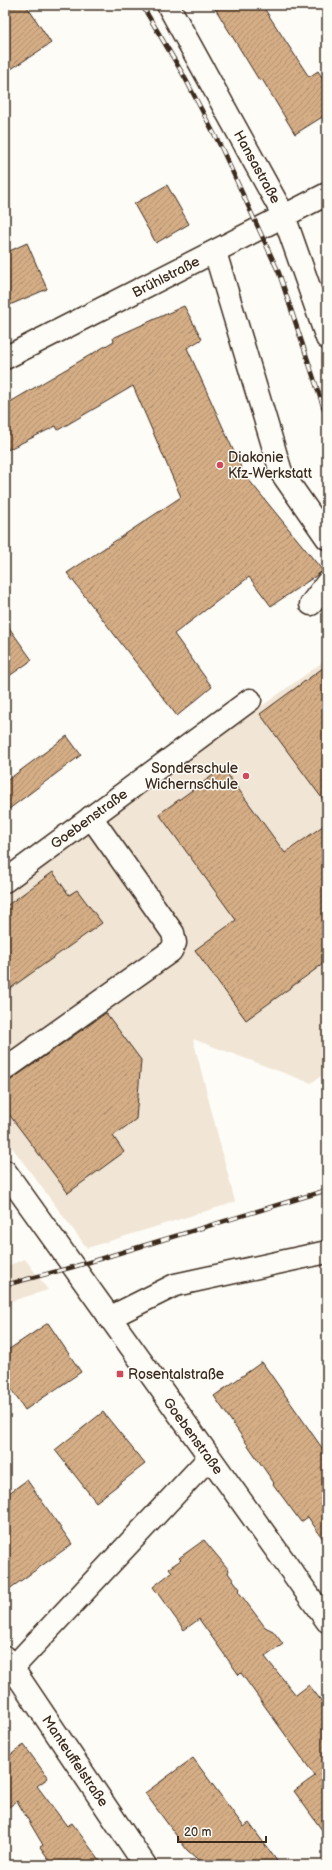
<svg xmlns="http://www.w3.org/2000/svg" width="332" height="1870" font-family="'Balsamiq Sans',sans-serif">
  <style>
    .built { fill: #f1e5d5 }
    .building { fill: url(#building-hatch); stroke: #3b2a1e }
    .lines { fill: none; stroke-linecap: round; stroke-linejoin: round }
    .minor-casing { stroke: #3b2a1e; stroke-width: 25 }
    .minor { stroke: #fdfcf7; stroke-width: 22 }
    .rail-casing { stroke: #3b2a1e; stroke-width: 4.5 }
    .rail { stroke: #fdfcf7; stroke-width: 3; stroke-dasharray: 9; stroke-linecap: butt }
    .poi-dot { fill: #d1495b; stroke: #fdfcf7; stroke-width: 1.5 }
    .labels { text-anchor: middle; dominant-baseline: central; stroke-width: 3; stroke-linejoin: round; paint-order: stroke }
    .street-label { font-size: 14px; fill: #3b2a1e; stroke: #fdfcf7 }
    .poi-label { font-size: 14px; fill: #3b2a1e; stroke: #fdfcf7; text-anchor: start }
  </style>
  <defs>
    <pattern id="building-hatch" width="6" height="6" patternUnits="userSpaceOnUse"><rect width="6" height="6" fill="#d5ae86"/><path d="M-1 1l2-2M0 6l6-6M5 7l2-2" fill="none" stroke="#ae8e6d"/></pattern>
  </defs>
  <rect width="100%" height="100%" fill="#fdfcf7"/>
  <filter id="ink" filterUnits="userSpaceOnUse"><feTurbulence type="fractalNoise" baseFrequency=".025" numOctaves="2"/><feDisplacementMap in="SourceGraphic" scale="8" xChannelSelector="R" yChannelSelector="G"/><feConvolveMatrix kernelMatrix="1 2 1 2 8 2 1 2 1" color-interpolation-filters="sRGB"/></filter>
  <g filter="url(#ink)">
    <!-- built -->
    <g class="built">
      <polygon points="327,659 327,1072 311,1083 193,1039 235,1202 87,1248 5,1138 5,892"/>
      <polygon points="25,1259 48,1290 5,1303 5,1267"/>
    </g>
    <!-- building -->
    <g class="building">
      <polygon points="15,5 26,5 51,43 5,73 5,11"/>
      <polygon points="213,5 262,5 309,77 318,71 327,85 327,114 295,134 262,79 259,80"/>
      <polygon points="167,185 189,224 156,243 134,204"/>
      <polygon points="27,243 47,289 5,307 5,253"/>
      <polygon points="184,306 202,339 187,348 244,474 323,571 271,606 249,577 174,634 212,687 177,716 67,573 181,497 133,386 58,430 56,426 5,451 5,405 114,341 113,338"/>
      <polygon points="5,622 32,660 5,679"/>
      <polygon points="327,665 327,805 260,714"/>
      <polygon points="67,736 81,755 5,812 5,782"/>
      <polygon points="223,768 285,853 327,823 327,961 246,1020 195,950 236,920 159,814"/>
      <polygon points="53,872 69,895 77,890 102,923 5,992 5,907"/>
      <polygon points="106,1013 141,1060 136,1119 113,1136 124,1152 68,1193 5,1109 5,1084"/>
      <polygon points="48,1323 81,1372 25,1410 5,1380 5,1352"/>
      <polygon points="262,1362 327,1455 327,1545 308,1517 301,1522 273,1484 274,1483 214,1396"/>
      <polygon points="103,1412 145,1464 96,1502 55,1450"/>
      <polygon points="27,1480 72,1544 5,1592 5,1496"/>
      <polygon points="204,1540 229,1570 228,1573 240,1589 238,1591 265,1627 273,1631 283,1644 265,1657 296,1695 309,1685 327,1708 327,1837 294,1791 315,1776 241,1673 239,1675 199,1619 184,1630 153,1587 172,1572 169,1568 181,1560 179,1558"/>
      <polygon points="24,1745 48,1778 37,1786 67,1826 72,1823 103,1865 53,1865 40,1847 43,1845 17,1801 5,1810 5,1759"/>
      <polygon points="193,1758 244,1827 249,1823 280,1865 204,1865 187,1850 145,1793"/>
    </g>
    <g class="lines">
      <defs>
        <g id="minor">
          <polyline points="168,5 284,216 327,338"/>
          <polyline points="215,252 281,472 327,538"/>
          <polyline points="5,358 327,194"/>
          <polyline points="311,604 327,583"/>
          <polyline points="5,881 250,700"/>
          <polyline points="5,1069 171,951 175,943 173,933 91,817"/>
          <polyline points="5,1171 327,1621"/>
          <polyline points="109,1318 175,1285 327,1252"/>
          <polyline points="5,1657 145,1865"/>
          <polyline points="5,1676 209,1458"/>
        </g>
      </defs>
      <!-- minor casing -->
      <use href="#minor" class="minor-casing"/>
      <!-- minor -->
      <use href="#minor" class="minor"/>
      <defs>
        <g id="rail">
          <polyline points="142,5 184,76 222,149 279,273 327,418"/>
          <polyline points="5,1285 73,1267 327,1190"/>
        </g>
      </defs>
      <!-- rail casing -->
      <use href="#rail" class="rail-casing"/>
      <!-- rail -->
      <use href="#rail" class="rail"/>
    </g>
  </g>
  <!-- markers -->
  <g class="poi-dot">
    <circle cx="220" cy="465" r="4"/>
    <circle cx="246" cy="776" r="4"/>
    <rect x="116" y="1370" width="8" height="8" rx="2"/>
  </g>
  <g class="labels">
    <!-- street labels -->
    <g class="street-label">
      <text transform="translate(257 167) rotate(61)">Hansastraße</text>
      <text transform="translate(166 277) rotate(-27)">Brühlstraße</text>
      <text transform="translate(89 819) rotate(-36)">Goebenstraße</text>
      <text transform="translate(193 1436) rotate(54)">Goebenstraße</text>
      <text transform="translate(75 1761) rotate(56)">Manteuffelstraße</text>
    </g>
    <!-- poi labels -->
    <g class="poi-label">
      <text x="228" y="457">Diakonie<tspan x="228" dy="16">Kfz-Werkstatt</tspan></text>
      <text x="238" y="768" text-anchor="end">Sonderschule<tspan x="238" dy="16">Wichernschule</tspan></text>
      <text x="128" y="1374">Rosentalstraße</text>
    </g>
  </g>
  <!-- margin -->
  <rect width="332" height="1870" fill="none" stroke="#fdfcf7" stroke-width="20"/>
  <rect x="10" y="10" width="312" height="1850" fill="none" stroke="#3b2a1e" stroke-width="1.5" filter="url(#ink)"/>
  <!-- scale -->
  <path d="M178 1836v6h88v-6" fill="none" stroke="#3b2a1e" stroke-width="2"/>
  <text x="184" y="1836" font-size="12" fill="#3b2a1e" stroke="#fdfcf7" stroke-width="3" paint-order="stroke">20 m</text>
</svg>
